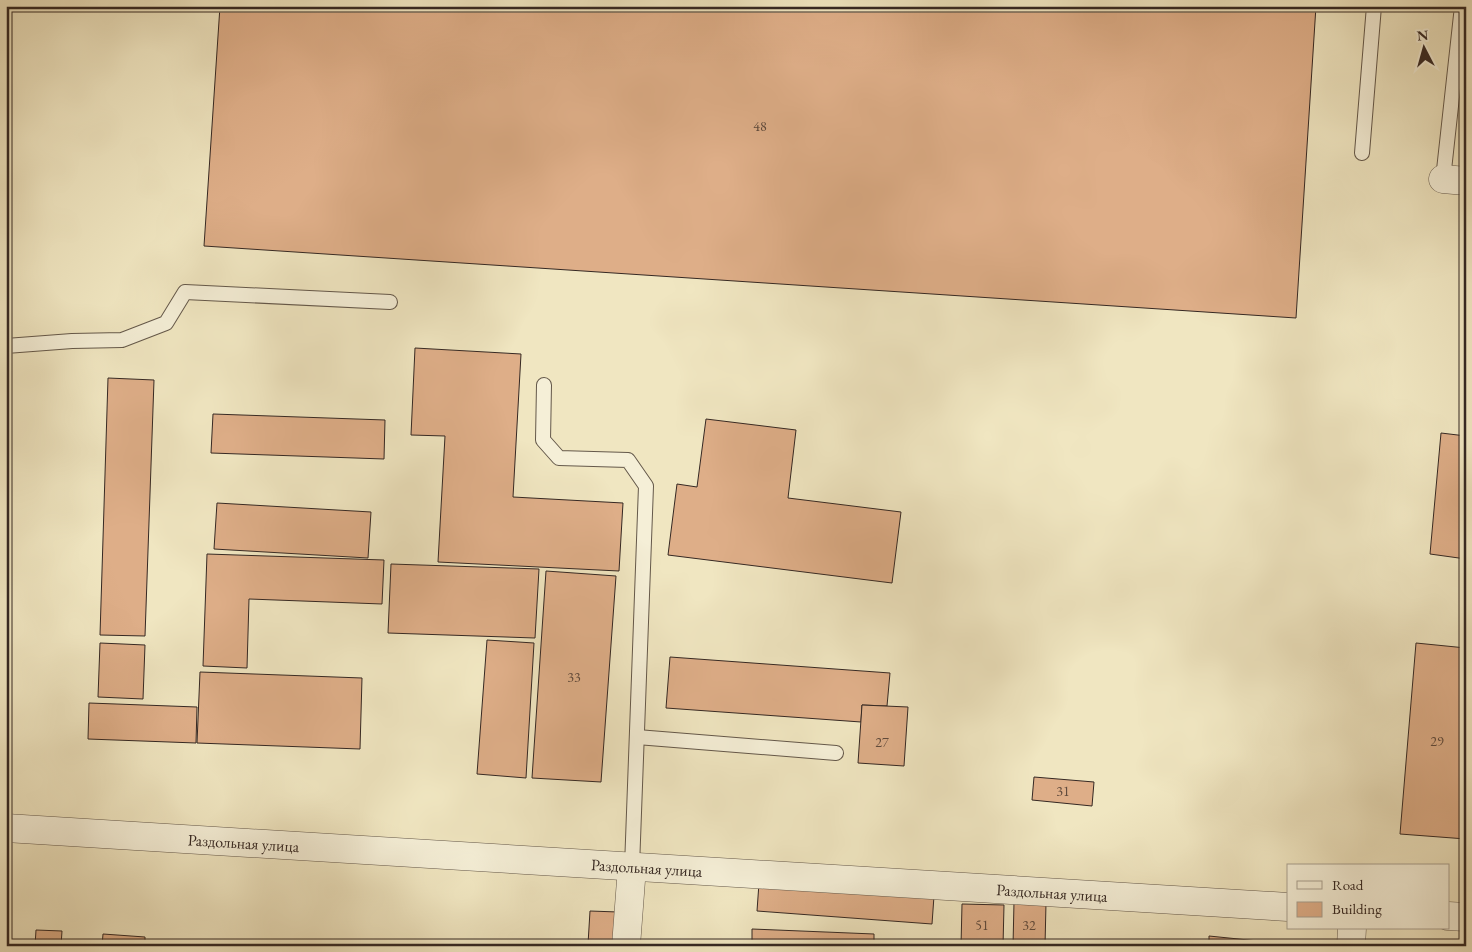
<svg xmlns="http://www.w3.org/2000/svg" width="1472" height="952" font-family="'EB Garamond',serif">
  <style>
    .building { fill: #deae88; stroke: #352823 }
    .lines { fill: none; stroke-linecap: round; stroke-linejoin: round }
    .service-casing { stroke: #64584a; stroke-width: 16 }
    .minor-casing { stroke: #64584a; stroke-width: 29 }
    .tertiary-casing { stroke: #64584a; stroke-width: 29 }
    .service { stroke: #f5efd7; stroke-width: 14 }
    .minor { stroke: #f5efd7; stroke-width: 28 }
    .tertiary { stroke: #f5efd7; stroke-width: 28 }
    .labels { text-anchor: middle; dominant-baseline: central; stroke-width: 5; stroke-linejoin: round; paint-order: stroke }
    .number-label { font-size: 14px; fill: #5f4a3c }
    .street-label { font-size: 16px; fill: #352823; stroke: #f5efd7 }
  </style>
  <rect width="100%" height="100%" fill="#f0e6c1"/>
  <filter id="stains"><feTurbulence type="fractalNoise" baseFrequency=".004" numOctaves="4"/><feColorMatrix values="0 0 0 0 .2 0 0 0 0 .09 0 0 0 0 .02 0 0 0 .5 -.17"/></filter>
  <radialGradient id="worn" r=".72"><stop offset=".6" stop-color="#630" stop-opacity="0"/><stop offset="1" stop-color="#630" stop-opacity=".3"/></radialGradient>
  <!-- building -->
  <g class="building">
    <polygon points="220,6 1316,6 1296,318 204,246"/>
    <polygon points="415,348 521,354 513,497 623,503 619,571 438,562 445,436 411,435"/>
    <polygon points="108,378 154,380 145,636 100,635"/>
    <polygon points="213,414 385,420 384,459 211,453"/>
    <polygon points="706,419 796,430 788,498 901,512 892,583 668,555 677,484 697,487"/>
    <polygon points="1441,433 1466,436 1466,559 1430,554"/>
    <polygon points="217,503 371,512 368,558 214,549"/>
    <polygon points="207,554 384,560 382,604 249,599 247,668 203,666"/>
    <polygon points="391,564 539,569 535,638 388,633"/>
    <polygon points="546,571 616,576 601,782 532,778"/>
    <polygon points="487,640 534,643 526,778 477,774"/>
    <polygon points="100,643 145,645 143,699 98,697"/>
    <polygon points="1416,643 1466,648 1466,839 1400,834"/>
    <polygon points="670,657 890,673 887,706 862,705 861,722 666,708"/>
    <polygon points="200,672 362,678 360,749 197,743"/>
    <polygon points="89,703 197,707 196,743 88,739"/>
    <polygon points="862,705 908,707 904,766 858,763"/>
    <polygon points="1034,777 1094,782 1092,806 1032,800"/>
    <polygon points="759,883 934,896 932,924 757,911"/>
    <polygon points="1014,902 1046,903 1045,946 1013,946"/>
    <polygon points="962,904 1004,905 1003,946 961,946"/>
    <polygon points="590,911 618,912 616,946 588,944"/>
    <polygon points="752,929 874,934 874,946 752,946"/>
    <polygon points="36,930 62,931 61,946 35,946"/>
    <polygon points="103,934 145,937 145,946 102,946"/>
    <polygon points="1209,936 1268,942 1267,946 1209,946"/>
    <polygon points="455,941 489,944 489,946 455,946"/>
  </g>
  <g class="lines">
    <defs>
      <g id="service">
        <polyline points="1362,153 1374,6"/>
        <polyline points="1443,179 1462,6"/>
        <polyline points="6,346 72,341 122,340 166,323 185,292 390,302"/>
        <polyline points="544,385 543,440 559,458 628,460 646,486 632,867"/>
        <polyline points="637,737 836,753"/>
      </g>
      <g id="minor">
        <path id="s1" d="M6,828L1288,907"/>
        <polyline points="1448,916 1466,917"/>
        <polyline points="626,946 632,867"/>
        <polyline points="1351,946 1352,928"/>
      </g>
      <polyline id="tertiary" points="1443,179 1466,181"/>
    </defs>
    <!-- service casing -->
    <use href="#service" class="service-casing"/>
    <!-- minor casing -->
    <use href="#minor" class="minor-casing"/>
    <!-- tertiary casing -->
    <use href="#tertiary" class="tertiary-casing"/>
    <!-- service -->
    <use href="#service" class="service"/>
    <!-- minor -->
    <use href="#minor" class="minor"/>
    <!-- tertiary -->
    <use href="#tertiary" class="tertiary"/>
  </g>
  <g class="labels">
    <!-- number labels -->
    <g class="number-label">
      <text x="760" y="126">48</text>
      <text x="574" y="677">33</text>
      <text x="1437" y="741">29</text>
      <text x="882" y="742">27</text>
      <text x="1063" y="791">31</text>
      <text x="982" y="925">51</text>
      <text x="1029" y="925">32</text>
    </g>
    <!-- street labels -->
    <g class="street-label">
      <text stroke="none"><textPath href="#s1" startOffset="238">Раздольная улица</textPath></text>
      <text stroke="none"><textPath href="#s1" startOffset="642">Раздольная улица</textPath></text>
      <text stroke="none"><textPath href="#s1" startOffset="1048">Раздольная улица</textPath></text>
    </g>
  </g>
  <!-- margin -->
  <rect width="1472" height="952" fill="none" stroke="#f0e6c1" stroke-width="25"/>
  <rect x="8" y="8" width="1457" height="937" fill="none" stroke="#352823" stroke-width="2.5"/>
  <rect x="12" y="12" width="1447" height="927" fill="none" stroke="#352823"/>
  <!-- legend -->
  <rect x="1287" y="864" width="162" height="65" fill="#f5efd7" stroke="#a89f8f"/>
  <rect x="1297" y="881" width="25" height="8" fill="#f5efd7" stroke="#a89f8f"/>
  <text x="1332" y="890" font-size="15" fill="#352823">Road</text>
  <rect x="1297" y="902" width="25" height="15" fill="#deae88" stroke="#a89f8f"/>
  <text x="1332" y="914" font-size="15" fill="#352823">Building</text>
  <!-- north arrow -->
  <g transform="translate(1424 48) rotate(354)" stroke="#f5efd7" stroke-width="4" paint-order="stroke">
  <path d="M0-4L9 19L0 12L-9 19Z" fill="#352823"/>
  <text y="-8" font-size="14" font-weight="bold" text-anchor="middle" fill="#352823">N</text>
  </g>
  <rect width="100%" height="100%" filter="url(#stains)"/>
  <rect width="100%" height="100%" fill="url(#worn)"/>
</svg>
